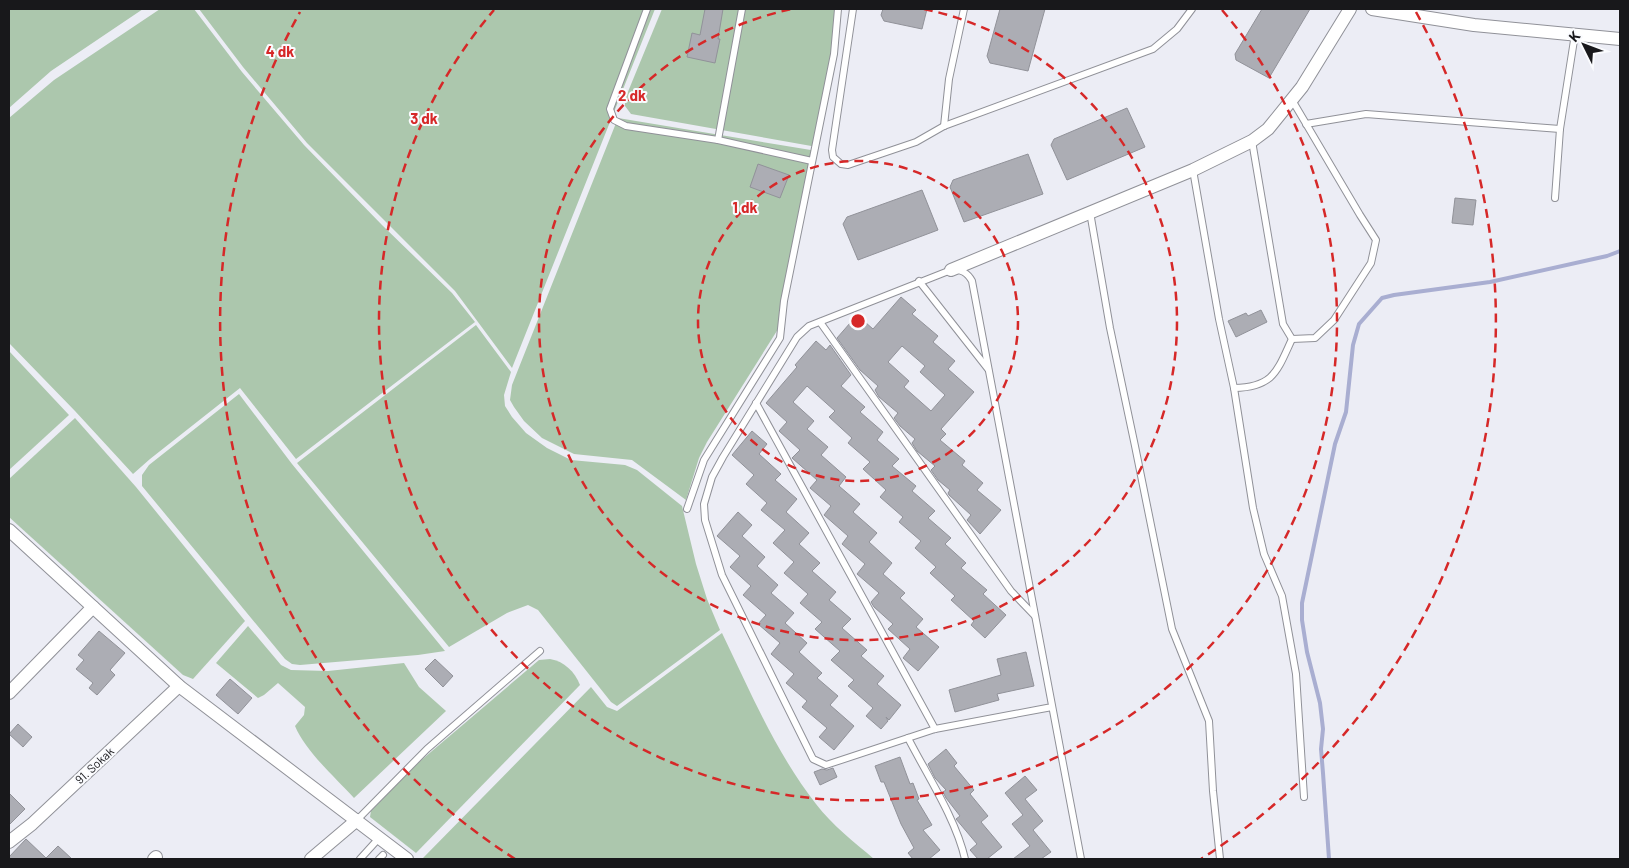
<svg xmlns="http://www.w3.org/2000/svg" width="1629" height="868" font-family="Barlow,sans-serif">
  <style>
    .green { fill: #acc7ad }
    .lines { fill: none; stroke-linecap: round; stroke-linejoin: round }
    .stream { stroke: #a9aed1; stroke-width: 4 }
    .building { fill: #acadb4; stroke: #919299; fill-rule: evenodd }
    .service-casing { stroke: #909198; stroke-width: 8 }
    .minor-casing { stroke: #909198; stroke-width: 14 }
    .service { stroke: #fff; stroke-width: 6 }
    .minor { stroke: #fff; stroke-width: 12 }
    .ring { fill: none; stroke: #d62828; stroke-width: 2.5; stroke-dasharray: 9 6 }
    .labels { text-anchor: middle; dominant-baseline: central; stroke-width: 4; stroke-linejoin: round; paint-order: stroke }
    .street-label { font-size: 12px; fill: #18181b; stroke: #fafbfe }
    .centre { fill: #d62828; stroke: #fafbfe; stroke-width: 2.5 }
    .ring-label { font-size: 15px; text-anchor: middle; font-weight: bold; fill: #d62828; stroke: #fafbfe; stroke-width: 4; stroke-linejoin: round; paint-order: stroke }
  </style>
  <rect width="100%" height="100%" fill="#ecedf5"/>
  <!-- green -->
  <g class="green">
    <polygon points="9,9 143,9 51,71 9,108"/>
    <polygon points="160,9 194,9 242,72 304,145 382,225 452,293 475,322 296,459 240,388 150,459 133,474 75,411 9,343 9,118 54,80"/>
    <polygon points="199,9 655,9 512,368 455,291 307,143 243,67"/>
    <polygon points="662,9 839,9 817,147 631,114 625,106 625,99"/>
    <polygon points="618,118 817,151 780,326 707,442 699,458 686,500 632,460 574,454 542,438 524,421 514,407 510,400 512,385"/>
    <polygon points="476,325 511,372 504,395 505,406 512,417 526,433 547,448 571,460 625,465 637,470 682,506 696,564 707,599 720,630 617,706 611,702 538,610 528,605 507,613 449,647 297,463"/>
    <polygon points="9,351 69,415 9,470"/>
    <polygon points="239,394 292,464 445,651 418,655 300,665 292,664 285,659 142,486 142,475 149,465"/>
    <polygon points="75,418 136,487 245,621 193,679 183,675 9,517 9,479"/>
    <path d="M248,626L281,665L291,670L328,671L404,663L419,687L446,711L354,798C335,777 306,752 295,726L304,715L305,707L278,683L264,695L258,698L216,663Z"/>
    <path d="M722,633C750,691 776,753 816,804C832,825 854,842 874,859H425L423,858L591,687L607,707L617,711Z"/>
    <path d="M550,659C564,661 575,672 580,685L416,853L370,817L371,811L412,768L539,660Z"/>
  </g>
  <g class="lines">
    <!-- stream -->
    <polyline class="stream" points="1329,859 1323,773 1321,749 1323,729 1320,703 1307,652 1302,620 1302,603 1335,444 1346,412 1353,345 1359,324 1382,298 1394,295 1490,282 1607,256 1620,251"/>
  </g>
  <!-- building -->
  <g class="building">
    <polygon points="705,9 723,9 718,39 720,39 715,63 687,57 692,33 700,35"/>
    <polygon points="883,9 927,9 922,29 884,21 881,15"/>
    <polygon points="1000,9 1045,9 1028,71 990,63 987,56"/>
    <polygon points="1262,9 1310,9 1269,78 1236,60 1235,54"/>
    <polygon points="1127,108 1145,147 1067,180 1051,145 1054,139"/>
    <polygon points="1028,154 1043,194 964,222 950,187 953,180"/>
    <polygon points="758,164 789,175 780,198 750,187"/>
    <polygon points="922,190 938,230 858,260 843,224 847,217"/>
    <polygon points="1455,198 1476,200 1473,225 1452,223"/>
    <path d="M901,297L916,310L912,314L938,336L933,342L955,361L948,369L974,392L941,429L946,434L940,440L965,461L962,465L983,483L977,490L1001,510L980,534L967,520L971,515L949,495L948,493L950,490L938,480L931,470L935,466L917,451L912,443L915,439L900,426L894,418L898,413L879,397L875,390L878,386L860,370L837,338L857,315L873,329ZM902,346L925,366L920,372L945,395L931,411L904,387L909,381L888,362Z"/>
    <polygon points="1261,310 1267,322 1236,337 1228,321 1246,313 1248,316"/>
    <polygon points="816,341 826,350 830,345 851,375 841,386 865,407 860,412 883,432 877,440 899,459 892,466 916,486 912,491 935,511 928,518 951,538 945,544 966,563 961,568 987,590 983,594 1006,615 985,638 971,625 974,621 951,600 955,596 930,573 936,567 915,548 921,541 899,522 903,517 880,497 886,490 863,469 870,462 848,443 852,438 829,417 835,411 807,386 793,402 814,421 807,429 828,447 821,455 846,477 839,486 860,504 853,512 877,533 869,542 892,563 883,574 905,593 900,598 923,619 916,627 939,647 918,671 903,658 910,649 888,629 893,624 874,607 871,602 879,593 857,574 865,564 842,544 848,536 824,515 831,506 810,488 817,480 792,458 800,450 779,431 787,422 766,403 797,367 795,365"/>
    <polygon points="752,431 767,444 759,454 781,474 775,480 797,499 786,512 809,533 799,544 820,563 812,571 836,592 829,600 851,619 842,628 867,650 861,656 884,676 877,684 901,705 889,720 886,717 888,721 881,729 866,716 873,708 848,686 854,680 831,660 840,651 815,629 822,622 800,603 808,594 784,573 794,562 773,543 785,530 761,510 767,503 746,484 754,475 732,455"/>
    <polygon points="738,512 752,525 742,536 765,557 757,566 778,585 771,593 794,613 785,623 807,643 799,652 822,673 817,678 838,696 830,705 854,726 834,750 819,737 827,728 802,707 807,701 786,683 794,674 771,654 780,643 758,624 766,615 743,595 751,586 730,567 740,556 717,536"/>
    <polygon points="99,631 125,653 110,670 115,675 97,695 89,688 93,683 76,669 84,660 78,655"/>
    <polygon points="1026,652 1034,686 997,694 999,700 955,712 949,690 1001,675 997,659"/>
    <polygon points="435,659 453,676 443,687 425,669"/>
    <polygon points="230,679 252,698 238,714 216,695"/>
    <polygon points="18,724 32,737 23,747 9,734"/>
    <polygon points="946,749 957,763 954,766 974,790 970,794 988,816 981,822 1002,847 987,859 978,859 970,850 977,844 956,819 960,816 946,798 943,792 946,790 935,778 928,764"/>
    <polygon points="900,757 910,784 913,783 919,799 917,800 932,825 923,830 940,850 929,859 913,859 908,853 914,848 901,824 884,782 881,782 875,766"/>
    <polygon points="833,768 837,777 820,785 814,772 822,769 827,770"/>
    <polygon points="1025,776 1037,790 1025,799 1043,821 1033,830 1051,852 1041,859 1013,859 1030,846 1012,824 1023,815 1005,793"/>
    <polygon points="9,793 25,809 9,825"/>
    <polygon points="26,839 46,858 58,846 72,859 9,859 9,857"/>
  </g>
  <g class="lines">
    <defs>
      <g id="service">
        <polyline points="647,9 610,109 614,120 626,126 718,140 812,161"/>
        <polyline points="853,9 832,150 833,157 841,164 848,165 916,142 944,126 1153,49 1177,29 1192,9"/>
        <polyline points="1306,124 1366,114 1560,129"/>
        <polyline points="944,126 949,79 964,9"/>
        <polyline points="718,140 742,9"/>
        <polyline points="1252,141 1283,324 1292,339 1315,338 1334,320 1371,263 1376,240 1360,215 1292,100"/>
        <polyline points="1193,170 1219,319 1234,388 1253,508 1264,554 1282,596 1296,674 1304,797"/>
        <polyline points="1555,198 1560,129 1575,34"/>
        <polyline points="1090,212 1110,328 1135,446 1172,629 1209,721 1213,791 1220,859"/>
        <polyline points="919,281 988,369"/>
        <polyline points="820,322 1011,591 1035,616"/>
        <path d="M1234,388C1274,387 1277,371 1292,339"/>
        <polyline points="756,403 935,729"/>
        <polyline points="687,509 704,460 780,338 784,301 834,54 838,9"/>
        <path d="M1052,707L935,729L826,765L813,759L722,575L705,520L704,504L712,477L723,457L797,337L809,326L951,270C961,269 967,272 972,281L1081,859"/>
        <path d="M908,738C927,775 956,819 965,859"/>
        <polyline points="357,820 427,749 540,651"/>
        <polyline points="360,859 380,837"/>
        <polyline points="379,859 383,855"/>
      </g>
      <g id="minor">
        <polyline points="1372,9 1474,25 1620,39"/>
        <polyline points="951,270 1193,170 1252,141 1268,129 1302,87 1350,9"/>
        <polyline points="9,530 179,686 407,859"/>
        <polyline points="9,693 93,607"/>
        <polyline points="9,842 32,824 179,686"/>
        <polyline points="154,859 156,857"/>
        <polyline points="311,859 357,820"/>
      </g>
    </defs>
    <!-- service casing -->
    <use href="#service" class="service-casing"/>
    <!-- minor casing -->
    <use href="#minor" class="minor-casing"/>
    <!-- service -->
    <use href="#service" class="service"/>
    <!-- minor -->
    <use href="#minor" class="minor"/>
  </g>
  <!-- distance rings -->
  <g class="ring">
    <circle cx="858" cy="321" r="160"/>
    <path d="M924 9A319 319 0 1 1 792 9"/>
    <path d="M1222 10A479 479 0 1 1 494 10"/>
    <path d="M515 859A638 638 0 0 1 300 12M1416 12A638 638 0 0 1 1201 859"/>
  </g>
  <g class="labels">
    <!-- street labels -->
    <g class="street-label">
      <text transform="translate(94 765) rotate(-43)">91. Sokak</text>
    </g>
  </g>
  <circle cx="858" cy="321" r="8" class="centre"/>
  <g class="ring-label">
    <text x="280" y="57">4 dk</text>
    <text x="632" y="101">2 dk</text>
    <text x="424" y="124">3 dk</text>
    <text x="745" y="213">1 dk</text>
  </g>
  <!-- border -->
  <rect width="1629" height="868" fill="none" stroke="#18181b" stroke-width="20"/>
  <!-- north arrow -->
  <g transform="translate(1584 45) rotate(312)" stroke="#fafbfe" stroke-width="4" paint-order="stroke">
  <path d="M0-4L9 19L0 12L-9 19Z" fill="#18181b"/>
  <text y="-8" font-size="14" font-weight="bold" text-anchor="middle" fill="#18181b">K</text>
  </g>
</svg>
